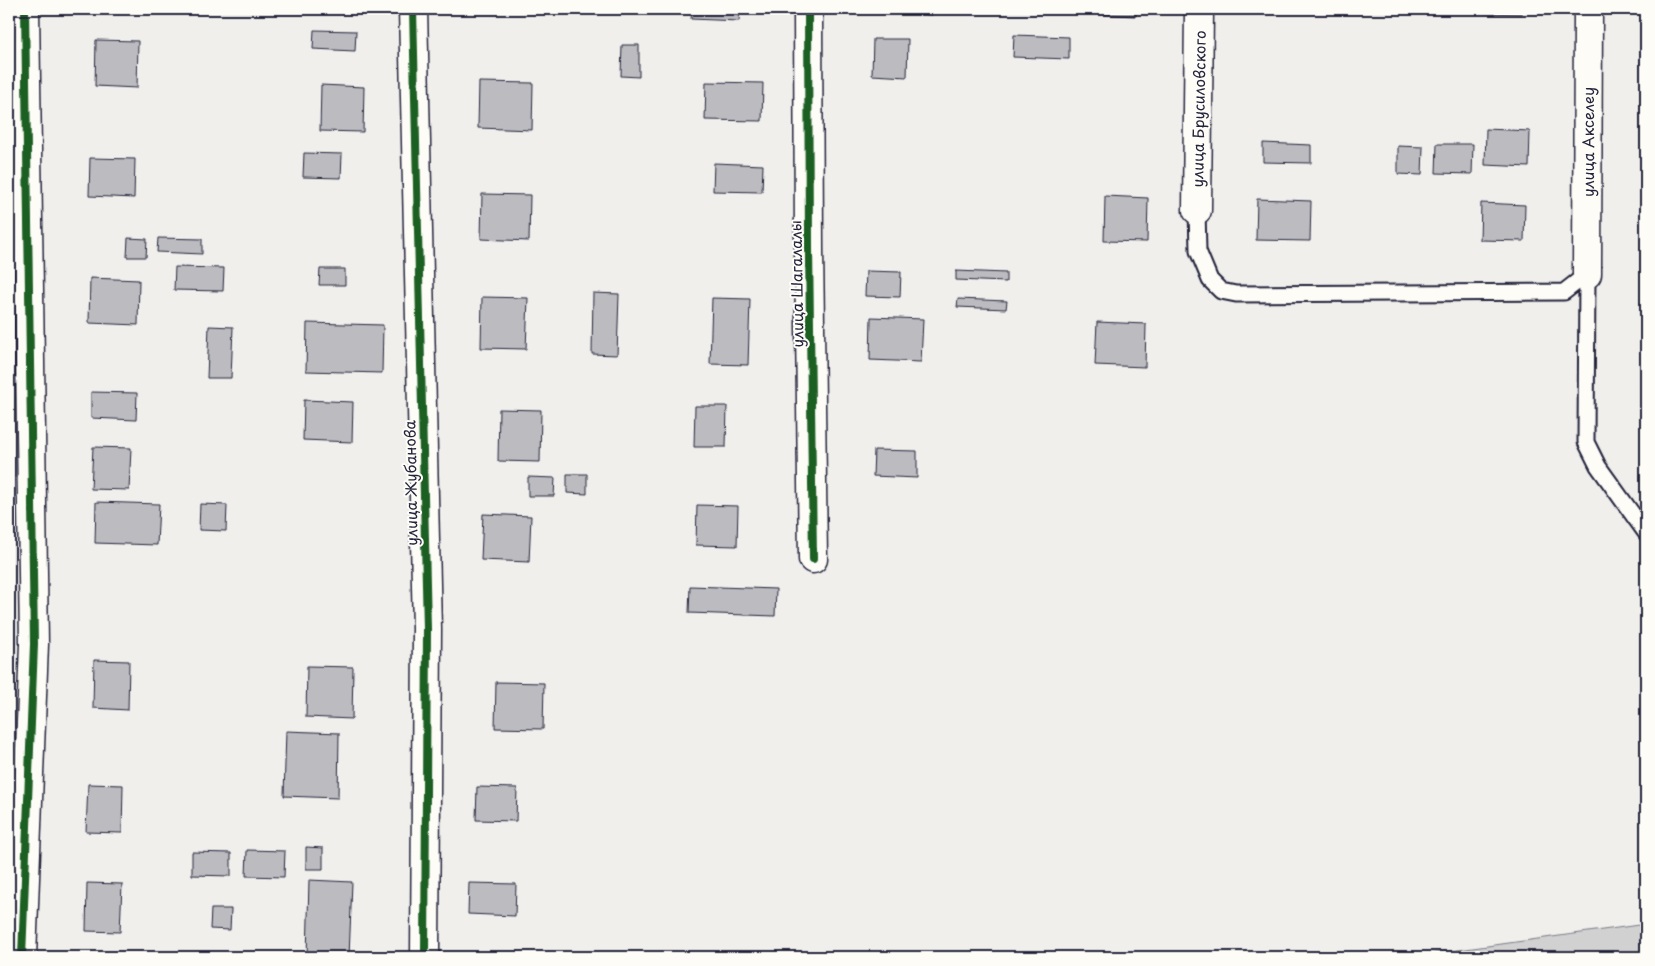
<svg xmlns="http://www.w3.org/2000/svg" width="1655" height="966" font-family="'Playpen Sans',sans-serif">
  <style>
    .green { fill: #d2d1d1; stroke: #7a7a86 }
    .building { fill: #bcbcc0; stroke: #22223b }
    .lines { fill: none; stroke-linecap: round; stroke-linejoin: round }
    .lane-casing { stroke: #22223b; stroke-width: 19 }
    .street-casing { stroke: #22223b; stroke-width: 31 }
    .lane { stroke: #fdfcf7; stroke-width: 15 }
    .street { stroke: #fdfcf7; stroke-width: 28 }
    .cycleway-casing { stroke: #fdfcf7; stroke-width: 11 }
    .cycleway { stroke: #1b5e20; stroke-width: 8 }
    .labels { text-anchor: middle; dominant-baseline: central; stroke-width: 4; stroke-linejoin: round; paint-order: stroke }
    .street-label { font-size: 15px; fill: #22223b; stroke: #fdfcf7 }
  </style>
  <rect width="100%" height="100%" fill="#f0efec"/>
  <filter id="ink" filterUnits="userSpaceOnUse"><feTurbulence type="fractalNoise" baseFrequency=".02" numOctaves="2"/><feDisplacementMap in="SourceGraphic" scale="10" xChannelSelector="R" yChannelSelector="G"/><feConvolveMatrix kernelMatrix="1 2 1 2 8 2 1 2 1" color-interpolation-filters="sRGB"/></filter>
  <g filter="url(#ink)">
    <!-- green -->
    <polygon class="green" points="1646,924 1646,957 1408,957"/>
    <!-- building -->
    <g class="building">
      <polygon points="692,9 740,9 739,21 691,19"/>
      <polygon points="906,9 932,9 932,15 906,13"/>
      <polygon points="1092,9 1136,9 1136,16 1092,14"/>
      <polygon points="1250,9 1297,9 1296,11"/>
      <polygon points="1484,9 1522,9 1522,14 1484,13"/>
      <polygon points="314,30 356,31 355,51 313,49"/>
      <polygon points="1014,35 1069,37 1069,59 1013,57"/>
      <polygon points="873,39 908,39 907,77 872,75"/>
      <polygon points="96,40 138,41 137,88 95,86"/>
      <polygon points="622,45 639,45 639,77 621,76"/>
      <polygon points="479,82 533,83 532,130 478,128"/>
      <polygon points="706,82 763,83 762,121 705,120"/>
      <polygon points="321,85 364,87 363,132 320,131"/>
      <polygon points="1486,129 1530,131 1529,167 1485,165"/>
      <polygon points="1263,143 1311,145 1311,163 1263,162"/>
      <polygon points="1437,144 1473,144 1472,174 1436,173"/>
      <polygon points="1398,146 1423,147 1422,175 1398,174"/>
      <polygon points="304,153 342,154 341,178 303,177"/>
      <polygon points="90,158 135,159 134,198 89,196"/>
      <polygon points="714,163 763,165 762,192 713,191"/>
      <polygon points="482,194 530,195 529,241 481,239"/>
      <polygon points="1105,196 1148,198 1147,242 1104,241"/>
      <polygon points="1257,199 1311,201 1310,241 1256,240"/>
      <polygon points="1481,203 1525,205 1524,241 1480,240"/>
      <polygon points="128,238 147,239 146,257 127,257"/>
      <polygon points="158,238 202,239 202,254 157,252"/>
      <polygon points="175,267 224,268 223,291 174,290"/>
      <polygon points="320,269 345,269 345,285 319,285"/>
      <polygon points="866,271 901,272 900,297 865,296"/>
      <polygon points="956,271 1006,273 1006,282 956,280"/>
      <polygon points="90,278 139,280 138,325 89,323"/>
      <polygon points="593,293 619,294 617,355 592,354"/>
      <polygon points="482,297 528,298 526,349 481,348"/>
      <polygon points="712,298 750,299 748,365 710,364"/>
      <polygon points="958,299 1007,301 1006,309 957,307"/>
      <polygon points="871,317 923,319 921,362 870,360"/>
      <polygon points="1097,322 1146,324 1145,367 1095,365"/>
      <polygon points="307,323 383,325 382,373 306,371"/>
      <polygon points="209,326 233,327 231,378 207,378"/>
      <polygon points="91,392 137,393 136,420 91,418"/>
      <polygon points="304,400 353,402 352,442 303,440"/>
      <polygon points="695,406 727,406 726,447 694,447"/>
      <polygon points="499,409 541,410 540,462 498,461"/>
      <polygon points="93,447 131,448 129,490 91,489"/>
      <polygon points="874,450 917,451 917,478 873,476"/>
      <polygon points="567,474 587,474 587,494 567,493"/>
      <polygon points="528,477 555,478 554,496 528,496"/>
      <polygon points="96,502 159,504 157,545 95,543"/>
      <polygon points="200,504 227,505 226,531 199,530"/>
      <polygon points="697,505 738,506 737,546 696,545"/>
      <polygon points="483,514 531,516 529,562 481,560"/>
      <polygon points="690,586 776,589 775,616 689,613"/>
      <polygon points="94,660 129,661 128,710 93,708"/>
      <polygon points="307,666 353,667 352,719 306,717"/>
      <polygon points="496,682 544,683 543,729 495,728"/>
      <polygon points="286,731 339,733 338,798 284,796"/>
      <polygon points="88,784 123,785 122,833 86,832"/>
      <polygon points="477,787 517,788 516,821 476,820"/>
      <polygon points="306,847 323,848 323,869 306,869"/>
      <polygon points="247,850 285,851 284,877 246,876"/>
      <polygon points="192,852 231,853 231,876 192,875"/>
      <polygon points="309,880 352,882 349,957 307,957"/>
      <polygon points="87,883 122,884 120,932 86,931"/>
      <polygon points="469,883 516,884 515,916 468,914"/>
      <polygon points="211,909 231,909 230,930 210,929"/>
    </g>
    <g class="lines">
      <defs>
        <polyline id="lane" points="1197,210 1198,251 1210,280 1221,291 1236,294 1564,292 1587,274 1586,442 1598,466 1646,533"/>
        <g id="street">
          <polyline points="413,9 427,629 425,957"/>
          <polyline points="808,9 809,248 813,559"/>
          <polyline points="1197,210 1199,9"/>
          <polyline points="1587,274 1588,9"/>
          <polyline points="22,957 34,644 25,9"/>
        </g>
      </defs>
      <!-- lane casing -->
      <use href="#lane" class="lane-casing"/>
      <!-- street casing -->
      <use href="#street" class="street-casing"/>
      <!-- lane -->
      <use href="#lane" class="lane"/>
      <!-- street -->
      <use href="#street" class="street"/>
      <defs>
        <g id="cycleway">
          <polyline points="413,9 427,629 425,957"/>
          <polyline points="808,9 809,248 813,559"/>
          <polyline points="22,957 34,644 25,9"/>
        </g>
      </defs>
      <!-- cycleway casing -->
      <use href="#cycleway" class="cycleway-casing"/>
      <!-- cycleway -->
      <use href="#cycleway" class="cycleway"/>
    </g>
  </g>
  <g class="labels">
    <!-- street labels -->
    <g class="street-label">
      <text transform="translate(1198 109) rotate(-89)">улица Брусиловского</text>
      <text transform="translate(1587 142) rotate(-90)">улица Акселеу</text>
      <text transform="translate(796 284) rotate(-91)">улица Шагалалы</text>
      <text transform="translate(410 483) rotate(-91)">улица Жубанова</text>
    </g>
  </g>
  <!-- margin -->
  <rect width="1655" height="966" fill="none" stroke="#fdfcf7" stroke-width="30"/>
  <rect x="15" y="15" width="1625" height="936" fill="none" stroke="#22223b" stroke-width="2" filter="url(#ink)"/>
</svg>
